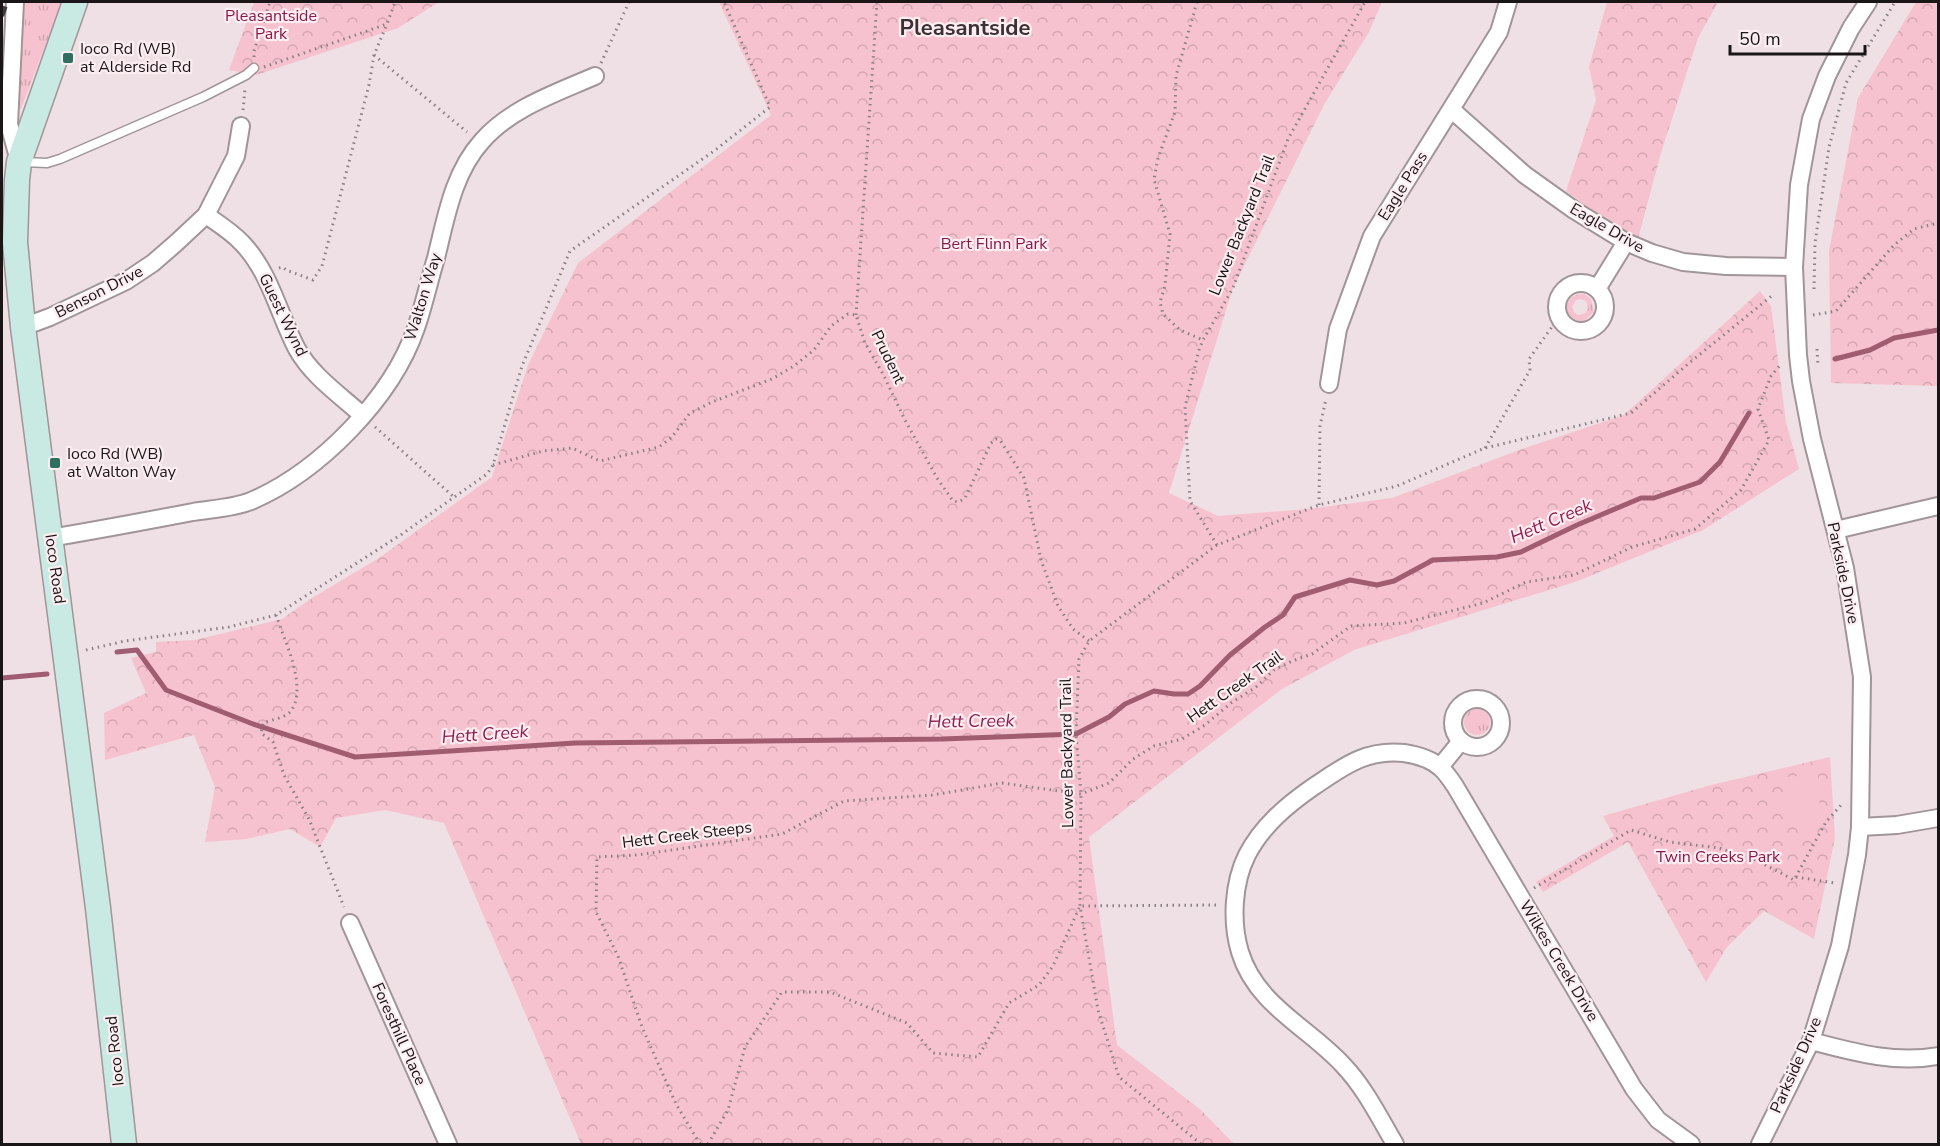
<svg xmlns="http://www.w3.org/2000/svg" width="1940" height="1146" font-family="'Nunito Sans',sans-serif">
  <style>
    .grass { fill: url(#grass-tufts); fill-rule: evenodd }
    .forest { fill: url(#forest-crowns) }
    .pitch { fill: #f7c2d0 }
    .lines { fill: none; stroke-linecap: round; stroke-linejoin: round }
    .stream { stroke: #a05c71; stroke-width: 5 }
    .lane-casing { stroke: #a29598; stroke-width: 11 }
    .street-casing { stroke: #a29598; stroke-width: 20 }
    .secondary-casing { stroke: #a29598; stroke-width: 27 }
    .path { stroke: #898083; stroke-width: 3; stroke-dasharray: 1.5 4.5; stroke-linecap: butt }
    .lane { stroke: #fff; stroke-width: 8 }
    .street { stroke: #fff; stroke-width: 16 }
    .secondary { stroke: #c8eae2; stroke-width: 24 }
    .rail { stroke: #3f393a; stroke-width: 4.5; stroke-dasharray: 10 10; stroke-linecap: butt }
    .poi-dot { fill: #2e6f5f; stroke: #fcedf1; stroke-width: 2 }
    .labels { text-anchor: middle; dominant-baseline: central; stroke-width: 4.5; stroke-linejoin: round; paint-order: stroke }
    .park-label { font-size: 16px; fill: #8a1849; stroke: #fcedf1 }
    .poi-label { font-size: 16px; fill: #1a1617; stroke: #fcedf1; text-anchor: start }
    .street-label { font-size: 16px; fill: #1a1617; stroke: #fcedf1 }
    .water-label { font-size: 18px; font-style: italic; fill: #901e4e; stroke: #fcedf1 }
    .district-label { font-size: 22px; font-weight: bold; fill: #3b3033; stroke: #fcedf1 }
  </style>
  <defs>
    <pattern id="grass-tufts" width="24" height="20" patternUnits="userSpaceOnUse" patternTransform="scale(1.5)"><rect width="24" height="20" fill="#f7c2d0"/><path d="M3 7l-1-3M5 7V3M7 7l1-3M15 17l-1-3M17 17v-4M19 17l1-3" fill="none" stroke="#d3a6b2"/></pattern>
    <pattern id="forest-crowns" width="20" height="18" patternUnits="userSpaceOnUse" patternTransform="scale(1.5)"><rect width="20" height="18" fill="#f7c2d0"/><path d="M2 6a3 3 0 1 1 6 0M12 15a3 3 0 1 1 6 0" fill="none" stroke="#d3a6b2"/></pattern>
  </defs>
  <rect width="100%" height="100%" fill="#eee0e4"/>
  <!-- grass -->
  <g class="grass">
    <polygon points="24,2 62,2 21,109 20,109 18,99"/>
    <path d="M1584,294L1591,299L1594,312L1584,321C1561,322 1561,293 1584,294ZM1581,299L1586,301L1588,308L1586,313L1578,315L1574,312L1572,307L1576,300Z"/>
    <circle cx="1477" cy="722" r="13"/>
  </g>
  <!-- forest -->
  <g class="forest">
    <polygon points="254,2 439,2 398,28 256,75 229,70"/>
    <polygon points="719,2 1382,2 1369,32 1325,103 1233,288 1169,493 1218,516 1308,509 1392,498 1522,449 1624,415 1760,291 1771,306 1786,422 1799,469 1703,530 1575,582 1354,650 1282,689 1089,837 1117,1045 1201,1110 1234,1144 581,1144 444,823 385,810 336,818 320,847 290,829 247,839 205,842 215,787 194,735 105,760 104,713 146,693 131,658 156,652 156,642 195,640 282,619 312,598 379,558 492,477 528,365 578,263 771,115"/>
    <polygon points="1607,2 1718,2 1698,38 1661,153 1638,239 1609,223 1566,191 1596,100 1589,67"/>
    <polygon points="1916,2 1938,2 1938,386 1831,383 1829,251 1858,98"/>
    <polygon points="1830,757 1835,838 1814,939 1764,911 1727,947 1706,982 1628,842 1543,892 1536,882 1614,836 1603,816 1711,785"/>
  </g>
  <!-- pitch -->
  <polygon class="pitch" points="1818,775 1820,821 1786,823 1783,777"/>
  <g class="lines">
    <!-- stream -->
    <g class="stream">
      <polyline points="1835,359 1870,350 1894,338 1938,330"/>
      <polyline points="117,652 137,650 166,690 253,724 355,757 575,743 942,739 1076,734 1109,717 1125,704 1154,691 1174,694 1188,694 1200,686 1230,655 1265,627 1283,615 1295,597 1350,580 1377,585 1394,581 1433,560 1497,557 1521,552 1577,525 1641,498 1654,498 1700,482 1720,462 1749,413"/>
      <polyline points="2,678 47,674"/>
    </g>
    <defs>
      <polyline id="lane" points="23,162 47,163 60,159 203,97 246,75 254,68"/>
      <g id="street">
        <polyline points="15,2 9,124 19,161"/>
        <polyline points="1452,110 1525,175 1574,210 1626,242 1652,253 1683,262 1726,266 1794,267"/>
        <path d="M206,215C219,224 232,232 242,243C270,272 279,315 297,349C312,376 340,395 362,415"/>
        <circle cx="1581" cy="307" r="24"/>
        <polyline points="1597,289 1626,242"/>
        <polyline points="23,327 50,317 126,281 153,263 176,243 206,215 236,156 241,126"/>
        <polyline points="1329,384 1338,329 1372,236 1499,32 1508,2"/>
        <polyline points="1836,530 1938,506"/>
        <path d="M50,538C98,530 146,521 193,512C211,509 234,508 251,501C319,472 392,398 416,328C424,305 429,281 436,258C446,218 453,173 482,141C511,108 556,93 595,76"/>
        <circle cx="1477" cy="723" r="24"/>
        <polyline points="1440,767 1461,741"/>
        <polyline points="1860,827 1897,825 1938,818"/>
        <polyline points="350,923 448,1144"/>
        <path d="M1811,1041C1853,1052 1895,1064 1938,1056"/>
        <path d="M1395,1144C1379,1117 1365,1088 1343,1065C1308,1027 1256,1005 1240,952C1231,922 1233,883 1247,855C1262,826 1287,805 1313,787C1343,767 1365,749 1404,753C1417,755 1431,759 1441,768C1446,773 1451,780 1455,786L1634,1089L1658,1120L1691,1144"/>
        <polyline points="1760,1144 1811,1041 1840,946 1857,855 1860,827 1862,677 1845,568 1812,439 1801,381 1798,355 1794,267 1799,185 1811,119 1827,76 1851,28 1868,2"/>
      </g>
      <polyline id="secondary" points="75,2 19,162 17,180 15,242 23,327 98,908 124,1144"/>
    </defs>
    <!-- lane casing -->
    <use href="#lane" class="lane-casing"/>
    <!-- street casing -->
    <use href="#street" class="street-casing"/>
    <!-- secondary casing -->
    <use href="#secondary" class="secondary-casing"/>
    <!-- path -->
    <g class="path">
      <polyline points="1197,2 1176,76 1175,112 1158,158 1154,179 1170,234 1165,286 1160,302 1163,314 1180,330 1203,340"/>
      <polyline points="374,55 467,132"/>
      <polyline points="254,57 254,51 270,2"/>
      <polyline points="601,63 629,2"/>
      <polyline points="264,67 387,24 395,2"/>
      <polyline points="243,110 245,89"/>
      <polyline points="279,268 283,267 286,270 313,280 322,266 369,85 374,55 387,24"/>
      <polyline points="1814,289 1815,243 1829,147 1846,83 1895,2"/>
      <polyline points="856,315 877,2"/>
      <polyline points="1813,315 1836,311 1894,245 1914,229 1938,223"/>
      <polyline points="1817,349 1818,366"/>
      <polyline points="375,427 455,498"/>
      <polyline points="1485,448 1530,370 1529,359 1554,324"/>
      <polyline points="493,465 543,451 572,448 600,461 659,447 672,437 690,413 712,402 772,379 794,366 814,350 831,326 848,314 856,315 865,343 883,374 905,420 937,478 953,501 959,502 965,498 991,443 996,439 1000,440 1024,478 1041,560 1058,606 1073,629 1089,641"/>
      <polyline points="1319,505 1320,426 1326,399"/>
      <polyline points="1217,545 1190,501 1185,407 1199,350 1203,340 1233,288 1288,139 1365,2"/>
      <path d="M276,615C284,639 310,692 289,713C283,718 271,720 263,723L261,733L273,742L284,775L309,819L344,907"/>
      <polyline points="86,650 125,641 229,627 276,615 402,534 487,474 493,465 522,366 570,251 714,151 770,107 724,2"/>
      <polyline points="1796,877 1835,883"/>
      <polyline points="1534,888 1631,830 1670,842 1719,848 1756,860 1794,880 1826,822 1842,804"/>
      <polyline points="700,1144 676,1104 642,1027 618,956 596,912 597,857 637,855 782,834 844,801 933,795 1002,783 1081,794 1109,783 1133,759 1154,746 1182,739 1205,725 1231,703 1256,687 1274,670 1292,661 1312,654 1351,626 1404,623 1483,603 1526,582 1574,575 1632,547 1695,529 1741,490 1769,440 1758,409 1771,376 1781,364"/>
      <polyline points="708,1144 728,1110 745,1047 782,992 830,992 907,1023 933,1053 978,1057 1009,1003 1039,985 1053,966 1080,906 1219,905"/>
      <polyline points="1201,1144 1119,1077 1098,1010 1080,906 1081,794 1076,734 1079,659 1089,641 1217,545 1319,505 1397,486 1485,448 1631,413 1688,364 1774,294"/>
    </g>
    <!-- lane -->
    <use href="#lane" class="lane"/>
    <!-- street -->
    <use href="#street" class="street"/>
    <!-- secondary -->
    <use href="#secondary" class="secondary"/>
    <!-- rail -->
    <polyline class="rail" points="2,16 7,2"/>
  </g>
  <!-- markers -->
  <g class="poi-dot">
    <rect x="62" y="52" width="12" height="12" rx="3"/>
    <rect x="49" y="457" width="12" height="12" rx="3"/>
  </g>
  <g class="labels">
    <!-- park labels -->
    <g class="park-label">
      <text x="271" y="16">Pleasantside<tspan x="271" dy="18">Park</tspan></text>
      <text x="994" y="244">Bert Flinn Park</text>
      <text x="1718" y="857">Twin Creeks Park</text>
    </g>
    <!-- poi labels -->
    <g class="poi-label">
      <text x="80" y="49">Ioco Rd (WB)<tspan x="80" dy="18">at Alderside Rd</tspan></text>
      <text x="67" y="454">Ioco Rd (WB)<tspan x="67" dy="18">at Walton Way</tspan></text>
    </g>
    <!-- street labels -->
    <g class="street-label">
      <text transform="translate(1403 186) rotate(-58)">Eagle Pass</text>
      <text transform="translate(1242 225) rotate(-68)">Lower Backyard Trail</text>
      <text transform="translate(1607 228) rotate(30)">Eagle Drive</text>
      <text transform="translate(99 292) rotate(-27)">Benson Drive</text>
      <text transform="translate(423 297) rotate(-73)">Walton Way</text>
      <text transform="translate(283 315) rotate(64)">Guest Wynd</text>
      <text transform="translate(888 357) rotate(64)">Prudent</text>
      <text transform="translate(55 569) rotate(82)">Ioco Road</text>
      <text transform="translate(1843 573) rotate(78)">Parkside Drive</text>
      <text transform="translate(1235 687) rotate(-35)">Hett Creek Trail</text>
      <text transform="translate(1067 753) rotate(-91)">Lower Backyard Trail</text>
      <text transform="translate(687 835) rotate(-7)">Hett Creek Steeps</text>
      <text transform="translate(1559 961) rotate(59)">Wilkes Creek Drive</text>
      <text transform="translate(399 1034) rotate(66)">Foresthill Place</text>
      <text transform="translate(115 1051) rotate(-96)">Ioco Road</text>
      <text transform="translate(1796 1065) rotate(-66)">Parkside Drive</text>
    </g>
    <!-- water labels -->
    <g class="water-label">
      <text transform="translate(1551 521) rotate(-23)">Hett Creek</text>
      <text transform="translate(971 721) rotate(-1)">Hett Creek</text>
      <text transform="translate(485 734) rotate(-4)">Hett Creek</text>
    </g>
    <!-- district labels -->
    <g class="district-label">
      <text x="965" y="28">Pleasantside</text>
    </g>
  </g>
  <!-- border -->
  <rect width="1940" height="1146" fill="none" stroke="#1a1617" stroke-width="6"/>
  <!-- scale -->
  <path d="M1730 45v9h135v-9" fill="none" stroke="#1a1617" stroke-width="3"/>
  <text x="1739" y="45" font-size="18" fill="#1a1617" stroke="#fcedf1" stroke-width="4.5" paint-order="stroke">50 m</text>
</svg>
